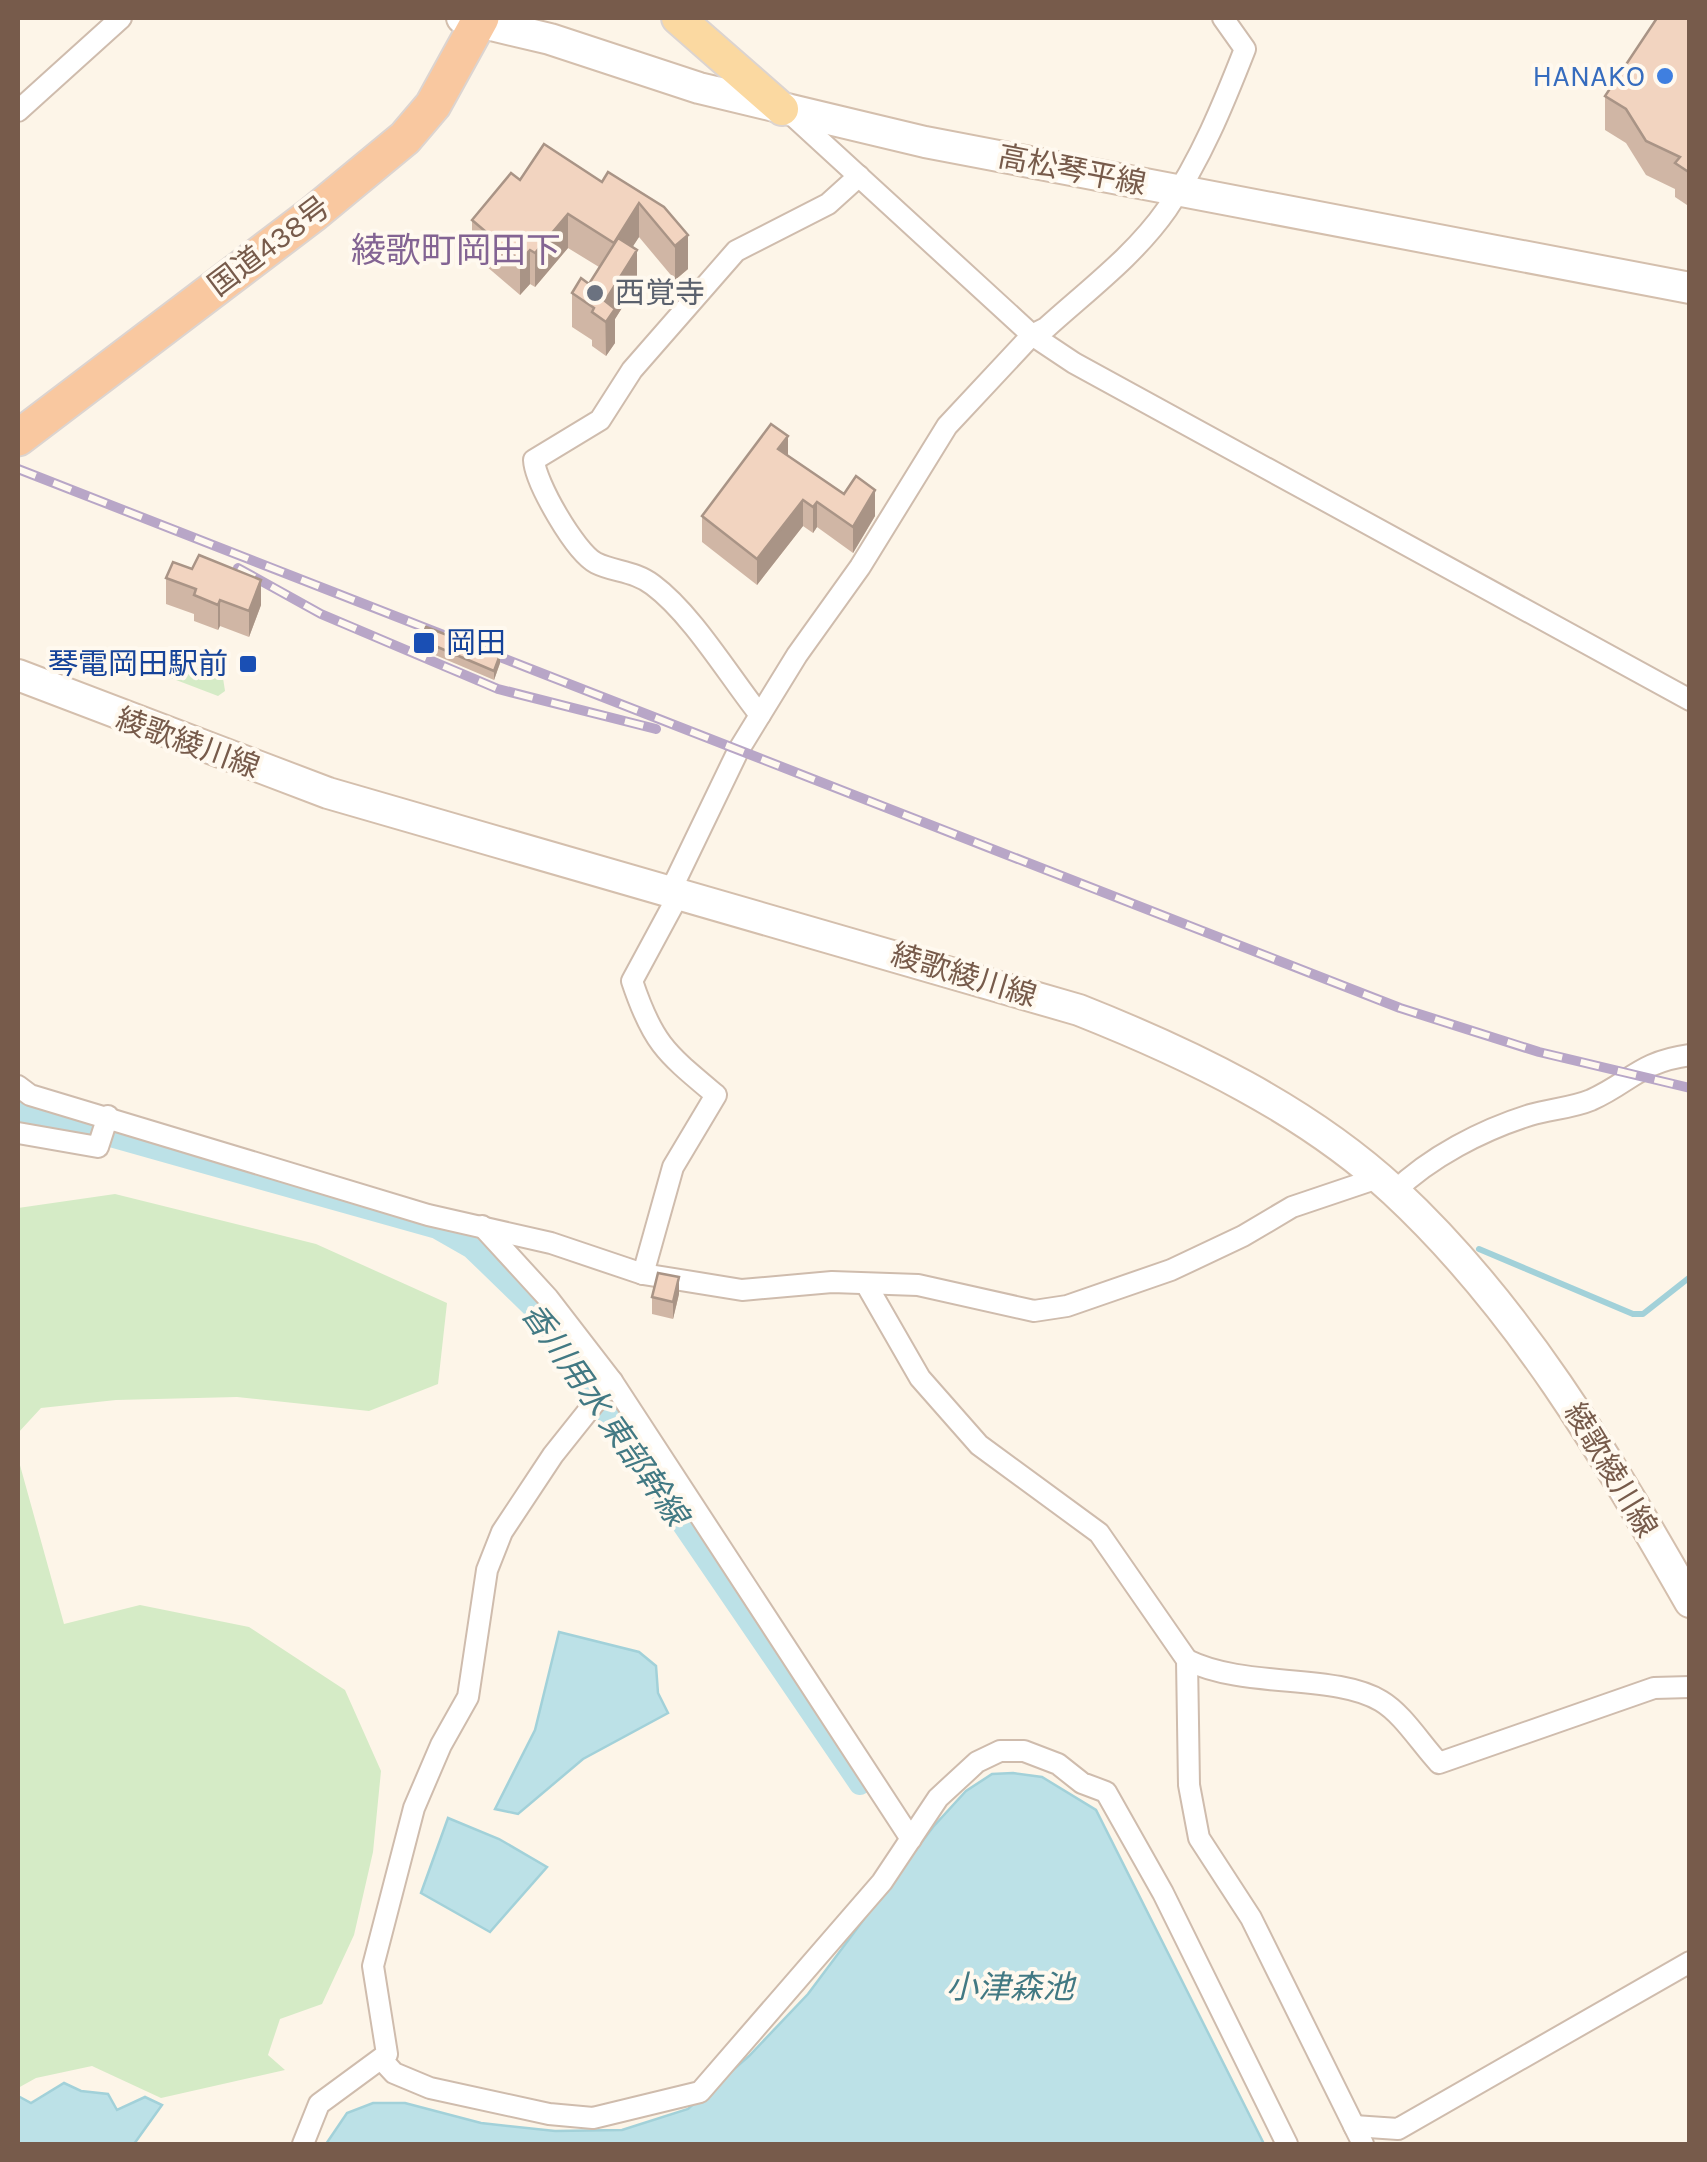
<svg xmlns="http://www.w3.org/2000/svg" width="1707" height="2162" font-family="Karla,'Noto Sans JP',sans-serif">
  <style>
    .green { fill: #d5ebc6 }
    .water { fill: #bce1e7; stroke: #a2d1d9; stroke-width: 2.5 }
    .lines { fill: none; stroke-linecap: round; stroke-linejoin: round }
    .stream { stroke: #a2d1d9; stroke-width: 6 }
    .canal { stroke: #bce1e7; stroke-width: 22 }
    .minor-casing { stroke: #cfbcad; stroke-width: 24 }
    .secondary-casing { stroke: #d4bfad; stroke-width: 34 }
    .primary-casing { stroke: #dcd4d0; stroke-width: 36 }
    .trunk-casing { stroke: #dcd4d0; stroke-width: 39 }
    .minor { stroke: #fff; stroke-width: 20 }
    .secondary { stroke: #fff; stroke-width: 30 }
    .primary { stroke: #fbd9a1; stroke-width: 32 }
    .trunk { stroke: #f9c8a0; stroke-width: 35 }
    .rail-casing { stroke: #b8a6c7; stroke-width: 10 }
    .rail { stroke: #fff9ef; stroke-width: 6; stroke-dasharray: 19; stroke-linecap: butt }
    .wall { fill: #d0b6a5 }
    .shaded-wall { fill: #a99486 }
    .building { fill: #f2d4c0; stroke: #a99486; stroke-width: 2.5 }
    .shop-dot { fill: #3f7fe0; stroke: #fff9ef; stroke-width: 4 }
    .worship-dot { fill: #6b7280; stroke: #fff9ef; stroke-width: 4 }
    .transit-dot { fill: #1a4fb4; stroke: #fff9ef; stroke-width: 4 }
    .labels { text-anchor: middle; stroke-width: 8; stroke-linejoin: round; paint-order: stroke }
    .shop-label { font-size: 30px; fill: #366cbe; stroke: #fff9ef; text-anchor: end }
    .street-label { font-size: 30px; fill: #775b4b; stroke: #fff9ef }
    .worship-label { font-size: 30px; fill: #5b616d; stroke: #fff9ef; text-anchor: start }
    .transit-label { font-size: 30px; fill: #164399; stroke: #fff9ef; text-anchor: start }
    .water-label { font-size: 32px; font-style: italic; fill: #427983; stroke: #fff9ef }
    .quarter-label { font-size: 35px; fill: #836493; stroke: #fff9ef }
  </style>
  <rect width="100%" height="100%" fill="#fdf5e8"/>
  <g class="green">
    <polygon points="148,649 223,678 225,691 218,696 142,667 137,654"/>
    <polygon points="115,1194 316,1244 447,1303 438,1384 369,1411 237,1397 116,1400 41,1408 18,1433 18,1208"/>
    <polygon points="18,1458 64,1624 140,1605 249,1627 345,1690 381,1771 373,1852 354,1935 322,2004 280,2019 268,2055 285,2070 161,2098 92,2066 36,2078 18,2088"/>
  </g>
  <g class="water">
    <polygon points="559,1632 639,1652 656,1666 658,1693 668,1713 583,1759 518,1814 495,1809 535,1730"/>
    <polygon points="1013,1773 1042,1777 1096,1810 1264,2144 326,2144 347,2113 373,2103 405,2103 481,2123 555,2131 622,2130 688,2109 749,2056 808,1994 933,1827 966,1791 992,1774"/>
    <polygon points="448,1818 499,1839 547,1867 490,1932 421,1893"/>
    <polygon points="64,2083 81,2091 108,2094 117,2110 145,2097 162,2105 134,2144 18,2144 18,2096 31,2103"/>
  </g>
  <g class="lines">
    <polyline class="stream" points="1479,1249 1633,1314 1643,1314 1690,1277"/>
    <polyline class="canal" points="18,1110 437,1228 472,1248 538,1312 860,1784"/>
    <g class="minor-casing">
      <g id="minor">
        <polyline points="18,111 121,18"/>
        <polyline points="792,115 1032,335 1074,363 1690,700"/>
        <path d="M760,715c-31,-39 -68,-101 -107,-130 -18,-14 -39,-13 -57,-22 -21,-11 -61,-81 -62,-103l66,-40 32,-50 104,-119 92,-47 31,-28"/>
        <path d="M670,892l68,-141 59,-96 63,-88 87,-141 85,-91 14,-7c42,-38 89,-73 121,-119 34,-50 56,-104 78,-160l-22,-31"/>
        <polyline points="18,1086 30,1095 428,1215 551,1243 643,1274 742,1290 832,1282 918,1285 1034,1311 1067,1306 1171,1270 1243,1236 1292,1207 1378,1178"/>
        <polyline points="18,1133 98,1147 108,1116"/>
        <path d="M1394,1192c36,-35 88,-62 136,-77 20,-6 42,-7 61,-15 40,-18 48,-38 99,-45"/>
        <polyline points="482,1226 548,1298 612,1381 911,1839"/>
        <path d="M643,1274l30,-107 43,-72c-50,-42 -63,-51 -84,-114l47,-87"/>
        <polyline points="866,1284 920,1378 979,1445 1099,1533 1187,1660 1189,1785 1199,1838 1251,1918 1363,2144"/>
        <path d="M1187,1660c58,29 148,13 194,41 22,13 40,43 58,62l215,-75 36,-1"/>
        <polyline points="382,2060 394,2073 430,2088 549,2114 593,2118 700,2092 882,1882 938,1798 977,1762 1000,1751 1024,1751 1058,1764 1082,1783 1106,1792 1163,1893 1287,2144"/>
        <polyline points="1354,2126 1398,2129 1690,1962"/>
        <polyline points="303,2144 319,2104 387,2054 373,1966 414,1808 441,1745 468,1697 487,1570 502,1532 553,1455 612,1381"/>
      </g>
    </g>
    <g class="secondary-casing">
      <g id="secondary">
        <polyline points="462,18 550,39 699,88 925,142 1690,288"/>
        <path d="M18,675l310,118 751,217c111,44 226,99 315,181 126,117 211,263 296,411"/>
      </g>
    </g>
    <g class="primary-casing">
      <polyline id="primary" points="678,18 782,109"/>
    </g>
    <g class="trunk-casing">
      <polyline id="trunk" points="18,438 313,214 405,138 433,105 481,18"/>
    </g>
    <use href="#minor" class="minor"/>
    <use href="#secondary" class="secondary"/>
    <use href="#primary" class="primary"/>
    <use href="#trunk" class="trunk"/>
    <g class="rail-casing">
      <g id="rail">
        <polyline points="18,469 1400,1008 1539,1052 1690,1088"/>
        <polyline points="238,568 321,614 498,689 656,729"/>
      </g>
    </g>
    <use href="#rail" class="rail"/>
  </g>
  <g class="wall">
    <polygon points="1690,18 1690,207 1675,197 1675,189 1646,175 1626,143 1605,130 1605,96"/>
    <polygon points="520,180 602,182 664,207 688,269 675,280 639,237 632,247 637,284 615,319 615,343 606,356 592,346 592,340 572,327 572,293 589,284 599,267 568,248 535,287 530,284 520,295 472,254 472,220"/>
    <polygon points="788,456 875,516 853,553 817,527 813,533 803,526 757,585 702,542 702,516"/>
    <polygon points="166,578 261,605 249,637 220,626 218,630 194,621 194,614 166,604"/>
    <polygon points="421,640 500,663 494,680 421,649"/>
    <polygon points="679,1294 673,1319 652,1314 652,1297"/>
  </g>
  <g class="shaded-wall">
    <polygon points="639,203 639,237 614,276 614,243"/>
    <polygon points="568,214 568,248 535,287 535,253"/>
    <polygon points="688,235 688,269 675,280 675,246"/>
    <polygon points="530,250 530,284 520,295 520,261"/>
    <polygon points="637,250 637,284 615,319 615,343 606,356 605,301"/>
    <polygon points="788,436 788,462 778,449"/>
    <polygon points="875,490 875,516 853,553 853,527"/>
    <polygon points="803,500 803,526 757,585 757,559"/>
    <polygon points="817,502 817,527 813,533 813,507"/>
    <polygon points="261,580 261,605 249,637 249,611"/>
    <polygon points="220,600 220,626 218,630 218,605"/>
    <polygon points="500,655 500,663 494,680 494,671"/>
    <polygon points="679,1277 679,1294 673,1319 673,1302"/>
  </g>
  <g class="building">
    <polygon points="1657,18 1690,18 1690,173 1675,163 1680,157 1646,141 1626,109 1605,96"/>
    <polygon points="544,144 602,182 608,172 664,207 688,235 675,246 639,203 614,243 568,214 535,253 530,250 520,261 472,220 511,173 520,180"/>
    <polygon points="618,238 637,250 605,301 615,309 606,322 592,312 594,308 572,293 581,278 589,284"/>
    <polygon points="771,424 788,436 778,449 844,494 856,476 875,490 853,527 817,502 813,507 803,500 757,559 702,516"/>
    <polygon points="199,555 261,580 249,611 220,600 218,605 194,595 196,589 166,578 173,562 192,569"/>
    <polygon points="426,627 500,655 494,671 421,640"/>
    <polygon points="658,1273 679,1277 673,1302 652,1297"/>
  </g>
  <circle class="shop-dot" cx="1665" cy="76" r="10"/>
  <circle class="worship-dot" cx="595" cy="293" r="10"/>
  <g class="transit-dot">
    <rect x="412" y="631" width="24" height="24" rx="5"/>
    <rect x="238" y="654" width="20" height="20" rx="5"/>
  </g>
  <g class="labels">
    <g class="shop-label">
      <text x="1645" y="86">HANAKO</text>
    </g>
    <g class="street-label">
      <text transform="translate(1072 170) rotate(11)" y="10">高松琴平線</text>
      <text transform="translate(269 246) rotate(-37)" y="10">国道438号</text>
      <text transform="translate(188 743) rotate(20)" y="10">綾歌綾川線</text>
      <text transform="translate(964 975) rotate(17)" y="10">綾歌綾川線</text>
      <text transform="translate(1611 1470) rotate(59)" y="10">綾歌綾川線</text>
    </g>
    <g class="worship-label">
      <text x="615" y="303">西覚寺</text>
    </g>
    <g class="transit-label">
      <text x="446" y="653">岡田</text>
      <text x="228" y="674" text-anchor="end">琴電岡田駅前</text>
    </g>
    <g class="water-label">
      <text transform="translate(605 1414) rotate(55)" y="11">香川用水 東部幹線</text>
      <text x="1010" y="1998">小津森池</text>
    </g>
    <g class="quarter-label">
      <text x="456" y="262">綾歌町岡田下</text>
    </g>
  </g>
  <rect width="1707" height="2162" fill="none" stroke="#775b4b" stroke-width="40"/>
</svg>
